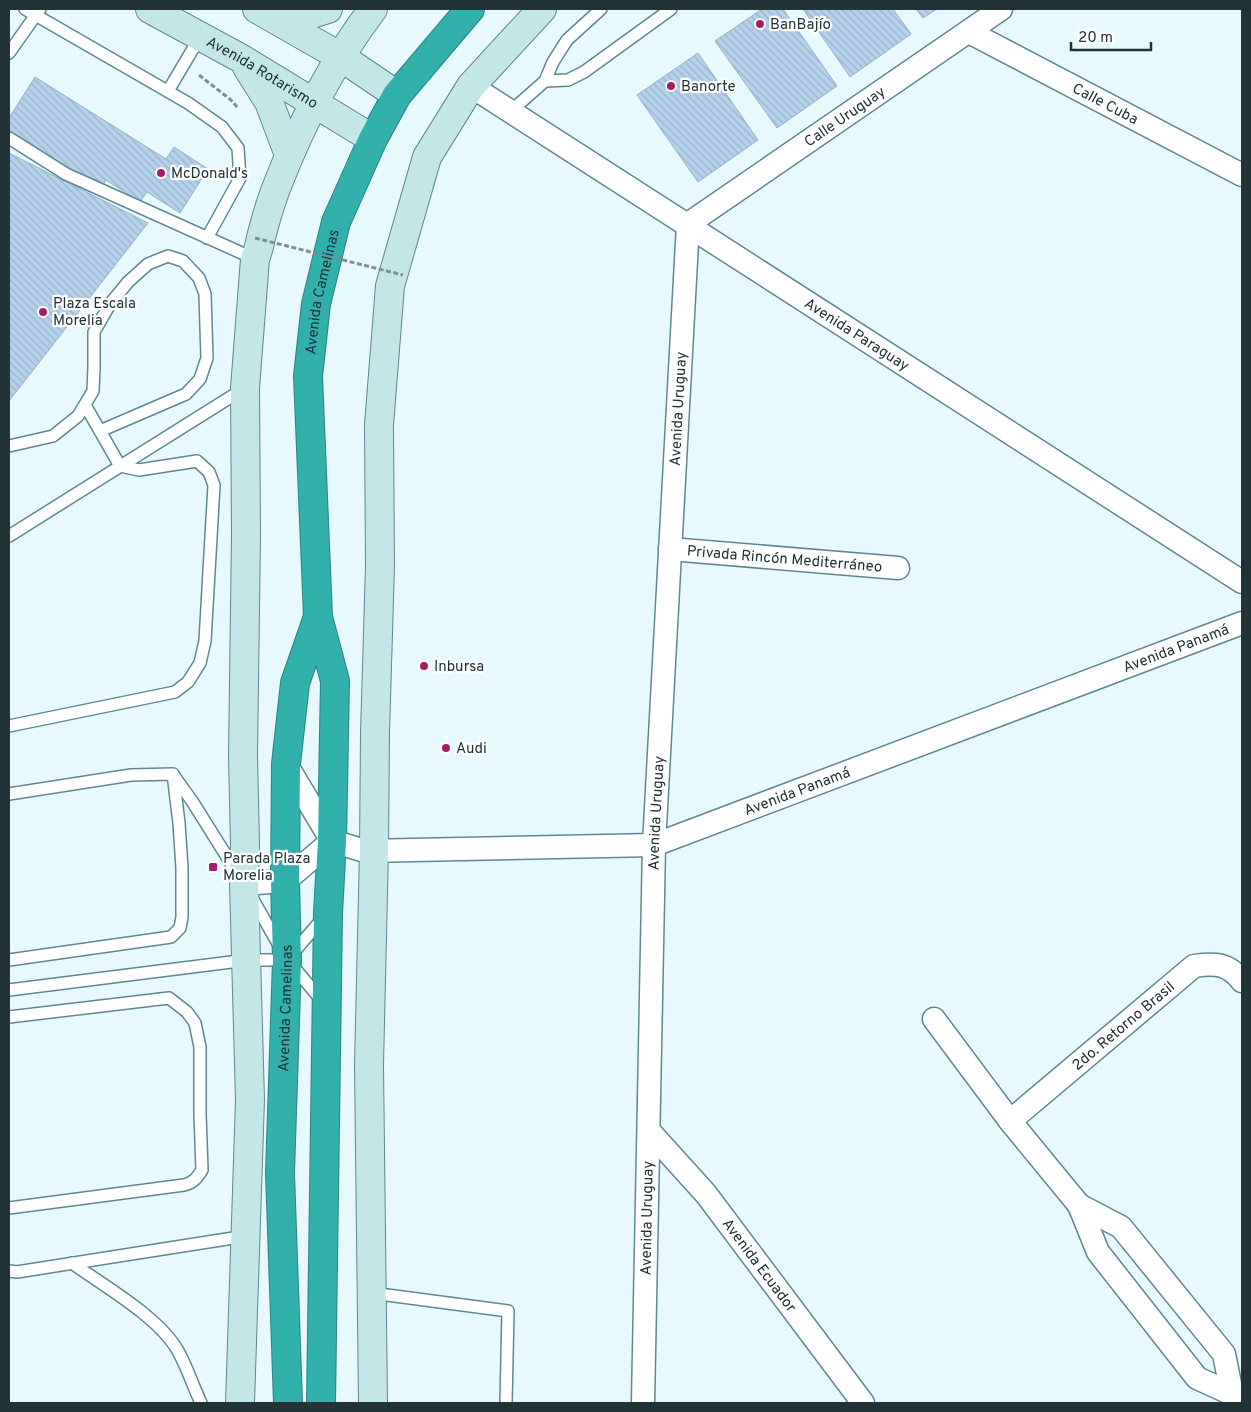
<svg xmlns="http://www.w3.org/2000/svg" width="1251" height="1412" font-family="Overpass,sans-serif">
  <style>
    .building { fill: url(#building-back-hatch); stroke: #96b3cc }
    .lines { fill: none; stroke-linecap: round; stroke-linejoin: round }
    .lane-casing { stroke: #5f8793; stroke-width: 14 }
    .street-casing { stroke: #5f8793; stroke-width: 25 }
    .secondary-casing { stroke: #5f8793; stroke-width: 30 }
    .highway-casing { stroke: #2c8483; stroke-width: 30 }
    .path { stroke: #7e8f94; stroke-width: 3; stroke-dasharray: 5 2.5; stroke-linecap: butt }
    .lane { stroke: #fff; stroke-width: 11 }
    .street { stroke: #fff; stroke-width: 22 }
    .secondary { stroke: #c2e7e6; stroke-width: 28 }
    .highway { stroke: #32b0ac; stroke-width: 28 }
    .path-bridge { stroke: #7e8f94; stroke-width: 3; stroke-dasharray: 5 2.5; stroke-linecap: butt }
    .poi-dot { fill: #a21d6a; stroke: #fff; stroke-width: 2 }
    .labels { text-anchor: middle; stroke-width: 4.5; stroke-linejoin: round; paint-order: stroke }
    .poi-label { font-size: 15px; fill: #223338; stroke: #fff; text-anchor: start }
    .street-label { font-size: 15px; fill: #223338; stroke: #fff }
  </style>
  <defs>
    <pattern id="building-back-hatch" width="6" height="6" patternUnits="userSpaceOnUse" patternTransform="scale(1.25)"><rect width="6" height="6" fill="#b4d1eb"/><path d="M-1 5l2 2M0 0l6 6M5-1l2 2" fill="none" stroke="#9ab4ca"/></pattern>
  </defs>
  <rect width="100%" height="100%" fill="#e8f9fe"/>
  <g class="building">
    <polygon points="762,9 783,9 837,86 777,128 715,41"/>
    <polygon points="803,9 893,9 911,34 850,77"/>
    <polygon points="916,9 937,9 923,18"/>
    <polygon points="698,53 758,140 698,182 637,95"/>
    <polygon points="35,77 166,159 174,147 208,169 180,213 147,192 140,202 106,180 101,189 9,130 9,118"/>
    <polygon points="9,153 148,223 9,401"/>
  </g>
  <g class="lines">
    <g class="lane-casing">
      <g id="lane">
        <polyline points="25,9 188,103 222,127 238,148 240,178 207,238"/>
        <polyline points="9,53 40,9"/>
        <polyline points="545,81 568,80 584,72 671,9"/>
        <polyline points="168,91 200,37"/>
        <polyline points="511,111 545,81 553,62 567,40 601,9"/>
        <polyline points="9,138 66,174 255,259"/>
        <polyline points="9,446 53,436 78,416 93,391 94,368 94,332 110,304 128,282 148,264 168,256 183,261 199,278 205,294 207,358 200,379 186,394 100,431 85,405"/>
        <polyline points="9,536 245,388"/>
        <polyline points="9,726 175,692 188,682 200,663 205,641 214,485 209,472 197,461 139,470 120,466 100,431"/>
        <polyline points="174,776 192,801 239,876"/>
        <polyline points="9,794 131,775 173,774 179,823 182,868 182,917 180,928 171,937 9,960"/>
        <polyline points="252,898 280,947"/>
        <polyline points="292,965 323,1002"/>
        <polyline points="9,990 247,960 287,960 323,918"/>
        <path d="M9,1017l160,-19 18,14 8,11 5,24v67l2,56c-5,8 -9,13 -18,15l-175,23"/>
        <path d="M72,1263c32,23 87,54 106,88 9,16 15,35 23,52"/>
        <polyline points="9,1271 17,1272 246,1236"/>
        <polyline points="372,1293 508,1311 506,1403"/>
      </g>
    </g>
    <g class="street-casing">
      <g id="street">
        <path id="s1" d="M969,32l273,143"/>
        <path id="s2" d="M471,86l771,496"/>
        <path id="s3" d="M670,549l228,19"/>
        <path id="s4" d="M286,764l46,77 33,10 289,-6 588,-222"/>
        <polyline points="244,884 285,881 332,841"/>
        <polyline points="934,1019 1010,1121 1079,1205 1098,1252 1197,1378 1232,1394"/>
        <path id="s5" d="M1010,1121l184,-155c21,-3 34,-3 48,15"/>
        <path id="s6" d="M649,1131l57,63 157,209"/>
        <polyline points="1079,1205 1121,1227 1224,1354 1232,1394 1239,1403"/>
        <path id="s7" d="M643,1403l11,-558 34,-621 313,-215"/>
      </g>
    </g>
    <g class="secondary-casing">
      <g id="secondary">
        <path id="s8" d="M150,9l92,50 131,80"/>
        <polyline points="257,9 341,57 397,95"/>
        <polyline points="283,23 328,9"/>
        <polyline points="247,67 269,102 289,155"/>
        <path d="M240,1403l10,-303 -6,-216 1,-40 -2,-88 3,-222 -1,-146 10,-129c4,-9 5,-19 8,-29 4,-15 8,-29 14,-44 24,-62 56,-124 96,-177"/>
        <polyline points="373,1403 369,1065 374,851 375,733 380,566 379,425 390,286 427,157 471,86 542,9"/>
      </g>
    </g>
    <g class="highway-casing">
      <g id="highway">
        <path id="s9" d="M288,1403l-8,-230 7,-213 -2,-79 1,-117 9,-81 23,-66"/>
        <path id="s10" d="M321,1403l7,-490 4,-72 3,-160 -17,-64 -10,-241 8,-72 20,-82 37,-83 24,-44 73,-86"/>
      </g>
    </g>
    <polyline class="path" points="199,75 231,100 238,108"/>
    <use href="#lane" class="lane"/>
    <use href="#street" class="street"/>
    <use href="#secondary" class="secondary"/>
    <use href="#highway" class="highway"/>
    <polyline class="path-bridge" points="255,238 403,275"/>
  </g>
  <g class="poi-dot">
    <circle cx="760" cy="24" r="5"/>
    <circle cx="671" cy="86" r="5"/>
    <circle cx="161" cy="173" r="5"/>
    <circle cx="43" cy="312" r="5"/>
    <circle cx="424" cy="666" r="5"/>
    <circle cx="446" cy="748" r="5"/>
    <rect x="208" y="862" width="10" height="10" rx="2.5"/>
  </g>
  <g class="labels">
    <g class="poi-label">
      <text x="770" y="29">BanBajío</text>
      <text x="681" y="91">Banorte</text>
      <text x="171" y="178">McDonald's</text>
      <text x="53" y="308">Plaza Escala<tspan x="53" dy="17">Morelia</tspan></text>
      <text x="434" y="671">Inbursa</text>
      <text x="456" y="753">Audi</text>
      <text x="223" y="863">Parada Plaza<tspan x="223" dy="17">Morelia</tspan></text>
    </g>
    <g class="street-label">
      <text dy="5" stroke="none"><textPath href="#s8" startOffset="129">Avenida Rotarismo</textPath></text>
      <text dy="5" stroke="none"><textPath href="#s1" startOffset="154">Calle Cuba</textPath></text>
      <text dy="5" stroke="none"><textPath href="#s7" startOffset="1370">Calle Uruguay</textPath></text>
      <text dy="5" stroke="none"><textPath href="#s10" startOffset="1115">Avenida Camelinas</textPath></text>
      <text dy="5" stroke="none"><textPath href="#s2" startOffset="459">Avenida Paraguay</textPath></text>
      <text dy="5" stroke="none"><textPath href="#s7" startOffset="995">Avenida Uruguay</textPath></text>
      <text dy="5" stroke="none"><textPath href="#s3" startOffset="115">Privada Rincón Mediterráneo</textPath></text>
      <text dy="5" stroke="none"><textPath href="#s4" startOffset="971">Avenida Panamá</textPath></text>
      <text dy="5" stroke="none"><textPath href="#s4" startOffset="566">Avenida Panamá</textPath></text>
      <text dy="5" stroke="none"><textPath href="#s7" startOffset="590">Avenida Uruguay</textPath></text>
      <text dy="5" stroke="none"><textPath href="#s9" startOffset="395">Avenida Camelinas</textPath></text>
      <text dy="5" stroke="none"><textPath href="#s5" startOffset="148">2do. Retorno Brasil</textPath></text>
      <text dy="5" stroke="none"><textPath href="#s7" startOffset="185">Avenida Uruguay</textPath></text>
      <text dy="5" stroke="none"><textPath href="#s6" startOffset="174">Avenida Ecuador</textPath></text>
    </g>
  </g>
  <rect width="1251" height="1412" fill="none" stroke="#223338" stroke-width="20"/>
  <path d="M1071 42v8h80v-8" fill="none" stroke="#223338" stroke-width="2.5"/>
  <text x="1078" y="42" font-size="15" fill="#223338" stroke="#ffffff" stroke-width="4" paint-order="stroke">20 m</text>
</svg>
